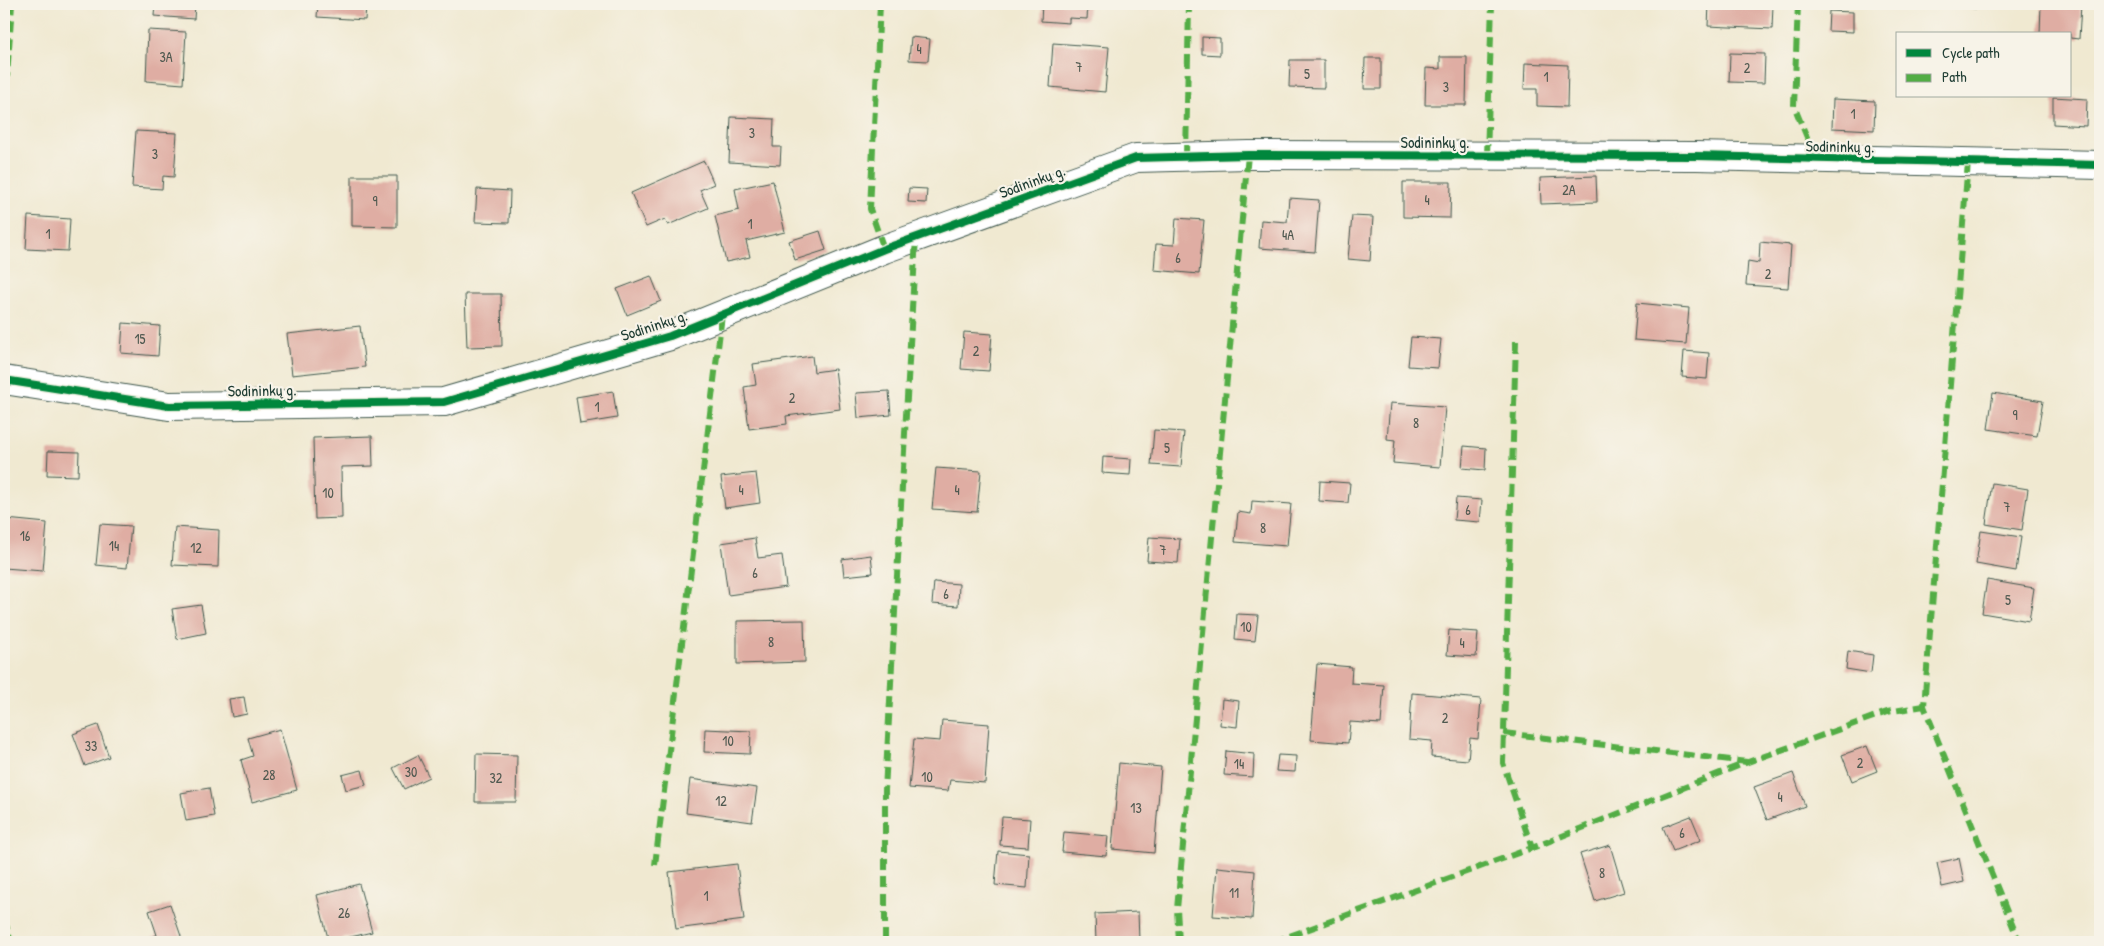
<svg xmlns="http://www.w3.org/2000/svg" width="2104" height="946" font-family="'Patrick Hand',sans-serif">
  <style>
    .building { fill: #dfada3 }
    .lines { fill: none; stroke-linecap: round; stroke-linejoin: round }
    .street-casing { stroke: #3e574c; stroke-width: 30 }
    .street { stroke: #fff; stroke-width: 28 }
    .quiet { stroke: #52ad45; stroke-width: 6; stroke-dasharray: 12 6; stroke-linecap: butt }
    .cycleway-casing { stroke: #f7f3e8; stroke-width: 11 }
    .cycleway { stroke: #00873e; stroke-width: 8 }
    .labels { text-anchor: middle; stroke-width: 4.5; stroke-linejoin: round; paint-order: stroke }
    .number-label { font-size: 14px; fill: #4f5950 }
    .street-label { font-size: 16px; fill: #1f3d34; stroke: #f7f3e8 }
  </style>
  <rect width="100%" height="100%" fill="#f7f3e8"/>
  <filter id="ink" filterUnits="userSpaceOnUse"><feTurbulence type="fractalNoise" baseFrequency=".02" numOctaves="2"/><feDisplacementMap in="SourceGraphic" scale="10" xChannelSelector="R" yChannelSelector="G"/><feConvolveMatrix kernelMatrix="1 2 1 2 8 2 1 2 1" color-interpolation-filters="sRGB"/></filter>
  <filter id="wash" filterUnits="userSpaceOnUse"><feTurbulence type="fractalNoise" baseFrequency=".0096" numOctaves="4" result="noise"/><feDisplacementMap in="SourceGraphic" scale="20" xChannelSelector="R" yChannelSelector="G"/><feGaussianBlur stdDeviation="1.12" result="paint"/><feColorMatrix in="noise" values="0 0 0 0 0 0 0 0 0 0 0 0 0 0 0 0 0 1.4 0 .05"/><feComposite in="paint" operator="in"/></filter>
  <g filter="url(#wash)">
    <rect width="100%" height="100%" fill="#f0e9d1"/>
    <g id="blocks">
      <g class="building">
        <polygon points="155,4 195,4 194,19 154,16"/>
        <polygon points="318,4 366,4 365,20 317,17"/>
        <polygon points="1042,4 1088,4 1087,19 1069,18 1069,23 1041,21"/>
        <polygon points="1709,4 1773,4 1772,29 1708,26"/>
        <polygon points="1961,4 1981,4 1980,9 1961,8"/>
        <polygon points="2041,4 2081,4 2079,39 2070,38 2070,34 2040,34"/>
        <polygon points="1829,11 1853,12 1853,32 1828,31"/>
        <polygon points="148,30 186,32 183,84 146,81"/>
        <polygon points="911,37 930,39 928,61 909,60"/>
        <polygon points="1202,37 1220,38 1220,55 1202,54"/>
        <polygon points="1053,43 1109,47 1105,92 1050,87"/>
        <polygon points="1730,53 1765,54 1764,83 1729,82"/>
        <polygon points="1440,57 1467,57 1466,105 1425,105 1426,68 1440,69"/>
        <polygon points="1365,58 1381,58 1381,89 1364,89"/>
        <polygon points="1290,60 1324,60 1324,88 1289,87"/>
        <polygon points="1525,63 1568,65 1567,107 1537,106 1537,89 1524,89"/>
        <polygon points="2053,97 2087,99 2086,126 2053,124"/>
        <polygon points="1833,99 1875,101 1874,130 1832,128"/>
        <polygon points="731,117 774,119 773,147 781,147 780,165 729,162"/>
        <polygon points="136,131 177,133 174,177 163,176 162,189 132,187"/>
        <polygon points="704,161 714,184 700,190 708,208 668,225 665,219 646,227 631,193"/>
        <polygon points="352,176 397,176 397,227 352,226"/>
        <polygon points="1596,176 1597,202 1541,204 1540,178"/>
        <polygon points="773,181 785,232 746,241 750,257 726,262 715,216 739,210 735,189"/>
        <polygon points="1403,182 1451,182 1450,218 1403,217"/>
        <polygon points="909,188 927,189 926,203 908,202"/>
        <polygon points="477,189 510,191 509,223 475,222"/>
        <polygon points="1289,198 1319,200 1315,252 1259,248 1261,220 1287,222"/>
        <polygon points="28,216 70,219 68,251 26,249"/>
        <polygon points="1352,216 1373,217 1370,261 1348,259"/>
        <polygon points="1176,218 1204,220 1199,274 1154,270 1156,244 1174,245"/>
        <polygon points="820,231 826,250 795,260 789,241"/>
        <polygon points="1760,242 1791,245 1788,288 1746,285 1748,261 1759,263"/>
        <polygon points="651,276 661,301 627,315 617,289"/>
        <polygon points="465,294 501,294 502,346 467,347"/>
        <polygon points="1637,303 1689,308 1686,344 1634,340"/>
        <polygon points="123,323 160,326 158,356 121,353"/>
        <polygon points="360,326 365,367 292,375 287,334"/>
        <polygon points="964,332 992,334 989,371 961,369"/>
        <polygon points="1411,337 1441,339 1438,368 1408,366"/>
        <polygon points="1684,351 1709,353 1707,379 1682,377"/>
        <polygon points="812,356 814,372 835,369 840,409 786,416 787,424 749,429 744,387 756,385 753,364"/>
        <polygon points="613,391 617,418 580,424 576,397"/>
        <polygon points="889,391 891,415 858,418 856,393"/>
        <polygon points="1993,393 2043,401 2037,436 1988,429"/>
        <polygon points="1390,403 1445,407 1440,467 1393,463 1395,440 1387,439"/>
        <polygon points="1154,430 1184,432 1181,467 1151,465"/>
        <polygon points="372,436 373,466 341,467 342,518 315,519 313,438"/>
        <polygon points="1464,446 1486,448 1485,470 1462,468"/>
        <polygon points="48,451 79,452 78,476 47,475"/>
        <polygon points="1103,457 1131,459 1130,475 1102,473"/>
        <polygon points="936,468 981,471 977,512 932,509"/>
        <polygon points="756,473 760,503 725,508 721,477"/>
        <polygon points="1320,481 1350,483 1348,503 1319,501"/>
        <polygon points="1992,483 2028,489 2022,530 1986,524"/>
        <polygon points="1456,498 1482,500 1480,522 1454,520"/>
        <polygon points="1252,501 1291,504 1287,546 1235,542 1238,512 1251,514"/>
        <polygon points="6,519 47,523 43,571 4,568"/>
        <polygon points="100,524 131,526 127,568 96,565"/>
        <polygon points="175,527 219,530 218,567 172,565"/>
        <polygon points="1981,531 2021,537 2016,571 1976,564"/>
        <polygon points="1149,537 1180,539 1178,563 1147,561"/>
        <polygon points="755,538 758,558 782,555 786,587 728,595 721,543"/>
        <polygon points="871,555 873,573 844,576 842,559"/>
        <polygon points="1987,580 2034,588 2029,621 1982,613"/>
        <polygon points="934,582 959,584 958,606 932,604"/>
        <polygon points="201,605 206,633 177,639 172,609"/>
        <polygon points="1237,614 1258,615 1255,641 1235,639"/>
        <polygon points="804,620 805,662 737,664 737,621"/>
        <polygon points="1449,630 1478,632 1476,657 1447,655"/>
        <polygon points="1848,651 1873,655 1871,673 1846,669"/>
        <polygon points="1317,664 1352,667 1351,683 1384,685 1381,724 1350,722 1348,743 1311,740"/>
        <polygon points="1412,693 1481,699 1478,739 1470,738 1468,760 1431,757 1432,741 1409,739"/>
        <polygon points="244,697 247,714 232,717 229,699"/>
        <polygon points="1222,699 1239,701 1237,727 1220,725"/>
        <polygon points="942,720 989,724 985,783 950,780 948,791 909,788 914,739 940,741"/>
        <polygon points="98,725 109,757 85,766 73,734"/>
        <polygon points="280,729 297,790 252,802 241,760 253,756 248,738"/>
        <polygon points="705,729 751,731 750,754 704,752"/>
        <polygon points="1867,746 1877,771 1852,781 1842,755"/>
        <polygon points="1226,751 1254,754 1253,777 1224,775"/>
        <polygon points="476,754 517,755 516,802 475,802"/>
        <polygon points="418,755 429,777 404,789 393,768"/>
        <polygon points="1278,755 1296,756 1295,772 1276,771"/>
        <polygon points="1119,763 1161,767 1154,853 1112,849"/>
        <polygon points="362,770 366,785 346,790 342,775"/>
        <polygon points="1793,773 1805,806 1767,820 1754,787"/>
        <polygon points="690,779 757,788 752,822 686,813"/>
        <polygon points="209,788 214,816 186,821 181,793"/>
        <polygon points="1691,816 1701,840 1673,851 1663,827"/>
        <polygon points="1002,817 1030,819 1028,847 1000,845"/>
        <polygon points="1064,832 1108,836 1106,856 1062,852"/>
        <polygon points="1610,845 1624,892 1595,901 1580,854"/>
        <polygon points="998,851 1029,854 1027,888 995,885"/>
        <polygon points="1959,858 1964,882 1942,887 1937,863"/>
        <polygon points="737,864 744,920 676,929 669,872"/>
        <polygon points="1217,867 1255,871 1252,919 1213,916"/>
        <polygon points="359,884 372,932 329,942 317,895"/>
        <polygon points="170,904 183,942 138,942 157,935 149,911"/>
        <polygon points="1138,912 1139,941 1096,942 1095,914"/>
        <rect x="918" y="940" width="40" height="2"/>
      </g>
    </g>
  </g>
  <g filter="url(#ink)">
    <use href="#blocks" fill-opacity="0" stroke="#3e574c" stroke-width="1"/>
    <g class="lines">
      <g class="street-casing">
        <polyline id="street" points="4,380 169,406 444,402 670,336 884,249 1136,158 1248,155 1696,156 2100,165"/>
      </g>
      <use href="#street" class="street"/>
      <g class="quiet">
        <polyline points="880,4 870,209 884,249"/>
        <polyline points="1798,4 1794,106 1816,159"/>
        <polyline points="4,121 12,4"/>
        <polyline points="1487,156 1492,4"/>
        <polyline points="1186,157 1189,4"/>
        <polyline points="1968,162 1924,706 2016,934 2021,942"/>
        <polyline points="1516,341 1503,763 1532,848"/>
        <polyline points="1504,733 1747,762"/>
        <polyline points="655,865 722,315"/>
        <polyline points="4,918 11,942"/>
        <polyline points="885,942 885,790 916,237"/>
        <polyline points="1179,942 1177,909 1248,155"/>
        <polyline points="1273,942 1532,848 1748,762 1887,712 1924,706"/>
      </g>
      <g class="cycleway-casing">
        <polyline id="cycleway" points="4,380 169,406 444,402 670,336 884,249 1136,158 1248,155 1696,156 2100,165"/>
      </g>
      <use href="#cycleway" class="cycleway"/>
    </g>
  </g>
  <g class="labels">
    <g class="number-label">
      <text x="919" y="54">4</text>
      <text x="166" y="62">3A</text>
      <text x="1079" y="72">7</text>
      <text x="1747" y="73">2</text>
      <text x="1307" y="79">5</text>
      <text x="1546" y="82">1</text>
      <text x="1446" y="92">3</text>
      <text x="1853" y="119">1</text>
      <text x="752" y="138">3</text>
      <text x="155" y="159">3</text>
      <text x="1569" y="195">2A</text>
      <text x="1427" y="205">4</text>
      <text x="375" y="206">9</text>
      <text x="750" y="229">1</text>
      <text x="48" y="239">1</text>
      <text x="1288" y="240">4A</text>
      <text x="1178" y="263">6</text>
      <text x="1768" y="279">2</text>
      <text x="140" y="344">15</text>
      <text x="976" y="356">2</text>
      <text x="792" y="403">2</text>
      <text x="597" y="412">1</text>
      <text x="2015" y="420">9</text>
      <text x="1416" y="428">8</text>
      <text x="1167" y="453">5</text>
      <text x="741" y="495">4</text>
      <text x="957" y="495">4</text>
      <text x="328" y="498">10</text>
      <text x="2007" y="512">7</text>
      <text x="1468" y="515">6</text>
      <text x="1263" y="533">8</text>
      <text x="25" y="541">16</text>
      <text x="114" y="551">14</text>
      <text x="196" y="553">12</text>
      <text x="1163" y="555">7</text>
      <text x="755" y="578">6</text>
      <text x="946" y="599">6</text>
      <text x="2008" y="605">5</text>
      <text x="1246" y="632">10</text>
      <text x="771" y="647">8</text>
      <text x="1462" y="648">4</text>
      <text x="1445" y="723">2</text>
      <text x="728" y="746">10</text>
      <text x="91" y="751">33</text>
      <text x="1860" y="768">2</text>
      <text x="1239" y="769">14</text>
      <text x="411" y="777">30</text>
      <text x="269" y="780">28</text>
      <text x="927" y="782">10</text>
      <text x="496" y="783">32</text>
      <text x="1780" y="802">4</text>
      <text x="721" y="806">12</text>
      <text x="1136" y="813">13</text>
      <text x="1682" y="838">6</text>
      <text x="1602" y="878">8</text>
      <text x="1234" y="898">11</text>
      <text x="706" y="901">1</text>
      <text x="344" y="918">26</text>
    </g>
    <g class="street-label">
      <text x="1435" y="148">Sodininkų g.</text>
      <text transform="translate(1840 146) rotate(1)" y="6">Sodininkų g.</text>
      <text transform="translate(1032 181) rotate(-20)" y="6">Sodininkų g.</text>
      <text transform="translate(654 325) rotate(-18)" y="6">Sodininkų g.</text>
      <text transform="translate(262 390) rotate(-1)" y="6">Sodininkų g.</text>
    </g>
  </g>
  <rect width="2104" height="946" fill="none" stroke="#f7f3e8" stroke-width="20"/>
  <rect x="1896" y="32" width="175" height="65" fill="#f7f3e8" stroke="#a1aaa0"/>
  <rect x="1906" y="49" width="25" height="8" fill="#00873e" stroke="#a1aaa0"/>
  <text x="1942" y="58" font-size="15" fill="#1f3d34">Cycle path</text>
  <rect x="1906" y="74" width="25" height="8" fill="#52ad45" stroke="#a1aaa0"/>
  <text x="1942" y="82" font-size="15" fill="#1f3d34">Path</text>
</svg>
